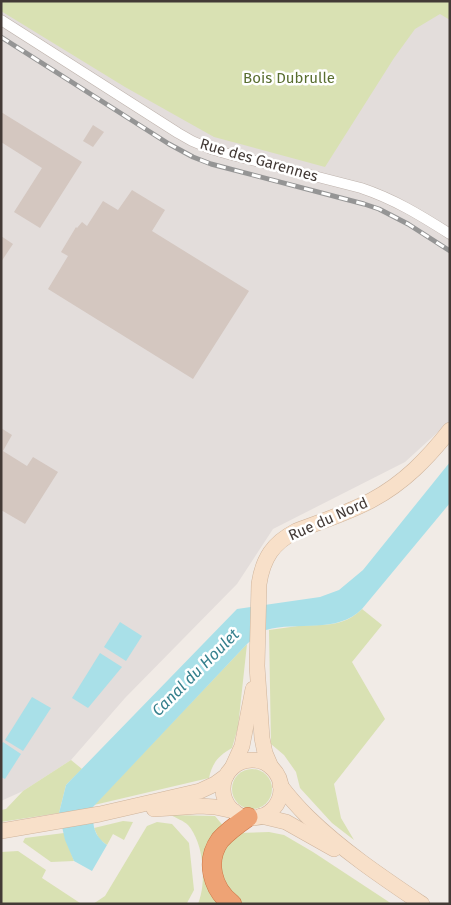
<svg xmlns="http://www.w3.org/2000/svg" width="451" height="905" font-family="'Fira Sans',sans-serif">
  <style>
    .industrial { fill: #e3dddb }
    .green { fill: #d9e1b3 }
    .water { fill: #a9e0e8 }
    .building { fill: #d4c7c0 }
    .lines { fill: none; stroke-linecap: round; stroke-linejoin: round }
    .street-casing { stroke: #beb3ad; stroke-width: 11 }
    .secondary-casing { stroke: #cfb49c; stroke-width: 16 }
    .highway-casing { stroke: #cc7546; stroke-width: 20 }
    .street { stroke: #fff; stroke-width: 10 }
    .secondary { stroke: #f8e0c9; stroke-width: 15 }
    .highway { stroke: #eea375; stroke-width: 19 }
    .rail-casing { stroke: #959595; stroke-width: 5 }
    .rail { stroke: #fff; stroke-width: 3; stroke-dasharray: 9; stroke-linecap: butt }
    .labels { text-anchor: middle; stroke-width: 5; stroke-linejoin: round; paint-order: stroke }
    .park-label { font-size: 15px; fill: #596e30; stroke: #fff }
    .street-label { font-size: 15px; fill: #433a36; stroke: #fff }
    .water-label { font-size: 16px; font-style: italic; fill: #36808d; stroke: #fff }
  </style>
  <rect width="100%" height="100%" fill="#f1ebe6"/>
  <polygon class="industrial" points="1,1 450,1 450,421 405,462 273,529 237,584 125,698 71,760 23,791 1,801"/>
  <g class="green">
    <polygon points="1,1 450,1 450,20 440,14 415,29 394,58 325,167 214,137 125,87 1,11"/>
    <path d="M362,609l20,16 -30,37 33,57 -51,65 7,34 13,22 -22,-17 -32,-35 -4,-16 -12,-17 -13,-11 -2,-114c10,-1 19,-3 29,-4 24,-2 45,2 64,-17z"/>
    <path d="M247,644l-9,83 -6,21c-13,7 -20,15 -23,30l-115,27z"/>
    <polygon points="71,760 82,769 66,785 59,813 1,822 1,810 6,809 23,791"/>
    <circle cx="252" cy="789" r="20"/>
    <path d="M171,815l44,1 10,12 -10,11 7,65h-24c9,-21 6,-61 -10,-79 -4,-4 -12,-7 -17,-10z"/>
    <polygon points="123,821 133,822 124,840 113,834 107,845 99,839 94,828"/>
    <polygon points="157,822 172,824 189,843 194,890 187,903 93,904 105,896 147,826"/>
    <polygon points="269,832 284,835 313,852 392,904 244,904 230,896 221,885 218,859 236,833"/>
    <polygon points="64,833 74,861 51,862 23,842 25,838"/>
    <polygon points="18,851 46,870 42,878 80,903 85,904 1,904 1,852"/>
  </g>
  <g class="water">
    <path d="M450,462v41l-88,106c-25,25 -64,12 -96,21 -7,2 -14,10 -19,14l-154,163c0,17 -1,27 14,38l-15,26 -18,-10 -9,-21 -6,-27 7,-28 171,-176 83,-12 19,-7 24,-20z"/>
    <polygon points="120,622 142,636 126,661 104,647"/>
    <polygon points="100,653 122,667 88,708 72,698"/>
    <polygon points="32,697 51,708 23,751 5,740"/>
    <polygon points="3,742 21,754 5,779 1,777 1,745"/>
  </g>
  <g class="building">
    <polygon points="1,112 82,162 40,228 14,212 42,168 1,142"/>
    <polygon points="93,125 104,132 93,147 83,141"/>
    <polygon points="132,190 165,210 152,231 249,291 193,379 48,289 68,256 61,252 76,227 77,228 82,222 87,226 103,201 118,210"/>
    <polygon points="1,236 13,244 1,262"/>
    <polygon points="1,428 12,435 3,451 27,466 33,457 58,472 25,524 1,510"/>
  </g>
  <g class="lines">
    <g class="street-casing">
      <path id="street" d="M1,20l177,113 14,8 19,8 17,5 133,34c33,11 59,27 89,46"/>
    </g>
    <g class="secondary-casing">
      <g id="secondary">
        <circle cx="252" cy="789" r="29"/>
        <path d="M271,767l-6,-14 -3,-15 -5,-72 2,-82c4,-26 14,-41 37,-53 26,-10 52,-18 76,-31 32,-17 56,-42 78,-70"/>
        <polyline points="232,768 242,746 253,689"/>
        <path d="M280,785c9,12 18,22 28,32 35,34 74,60 114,87"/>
        <polyline points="154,809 200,806 215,807 234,811"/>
        <polyline points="261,816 286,822 334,849"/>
        <polyline points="1,831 100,814 200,791 215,784 226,776"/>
      </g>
    </g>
    <g class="highway-casing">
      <path id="highway" d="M232,904c-20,-15 -27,-43 -12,-64 8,-9 18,-16 28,-23"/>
    </g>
    <use href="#street" class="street"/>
    <use href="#secondary" class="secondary"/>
    <use href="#highway" class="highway"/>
    <g class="rail-casing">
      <polyline id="rail" points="1,37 169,144 193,157 211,164 364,204 379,209 408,224 450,251"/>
    </g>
    <use href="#rail" class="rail"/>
  </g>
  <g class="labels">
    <g class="park-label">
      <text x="289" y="83">Bois Dubrulle</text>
    </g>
    <g class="street-label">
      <text transform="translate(259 160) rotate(16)" y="5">Rue des Garennes</text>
      <text transform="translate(328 519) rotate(-24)" y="5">Rue du Nord</text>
    </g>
    <g class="water-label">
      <text transform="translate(195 672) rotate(-45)" y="6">Canal du Houlet</text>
    </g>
  </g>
  <rect width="451" height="905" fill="none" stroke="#433a36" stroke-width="5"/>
</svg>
